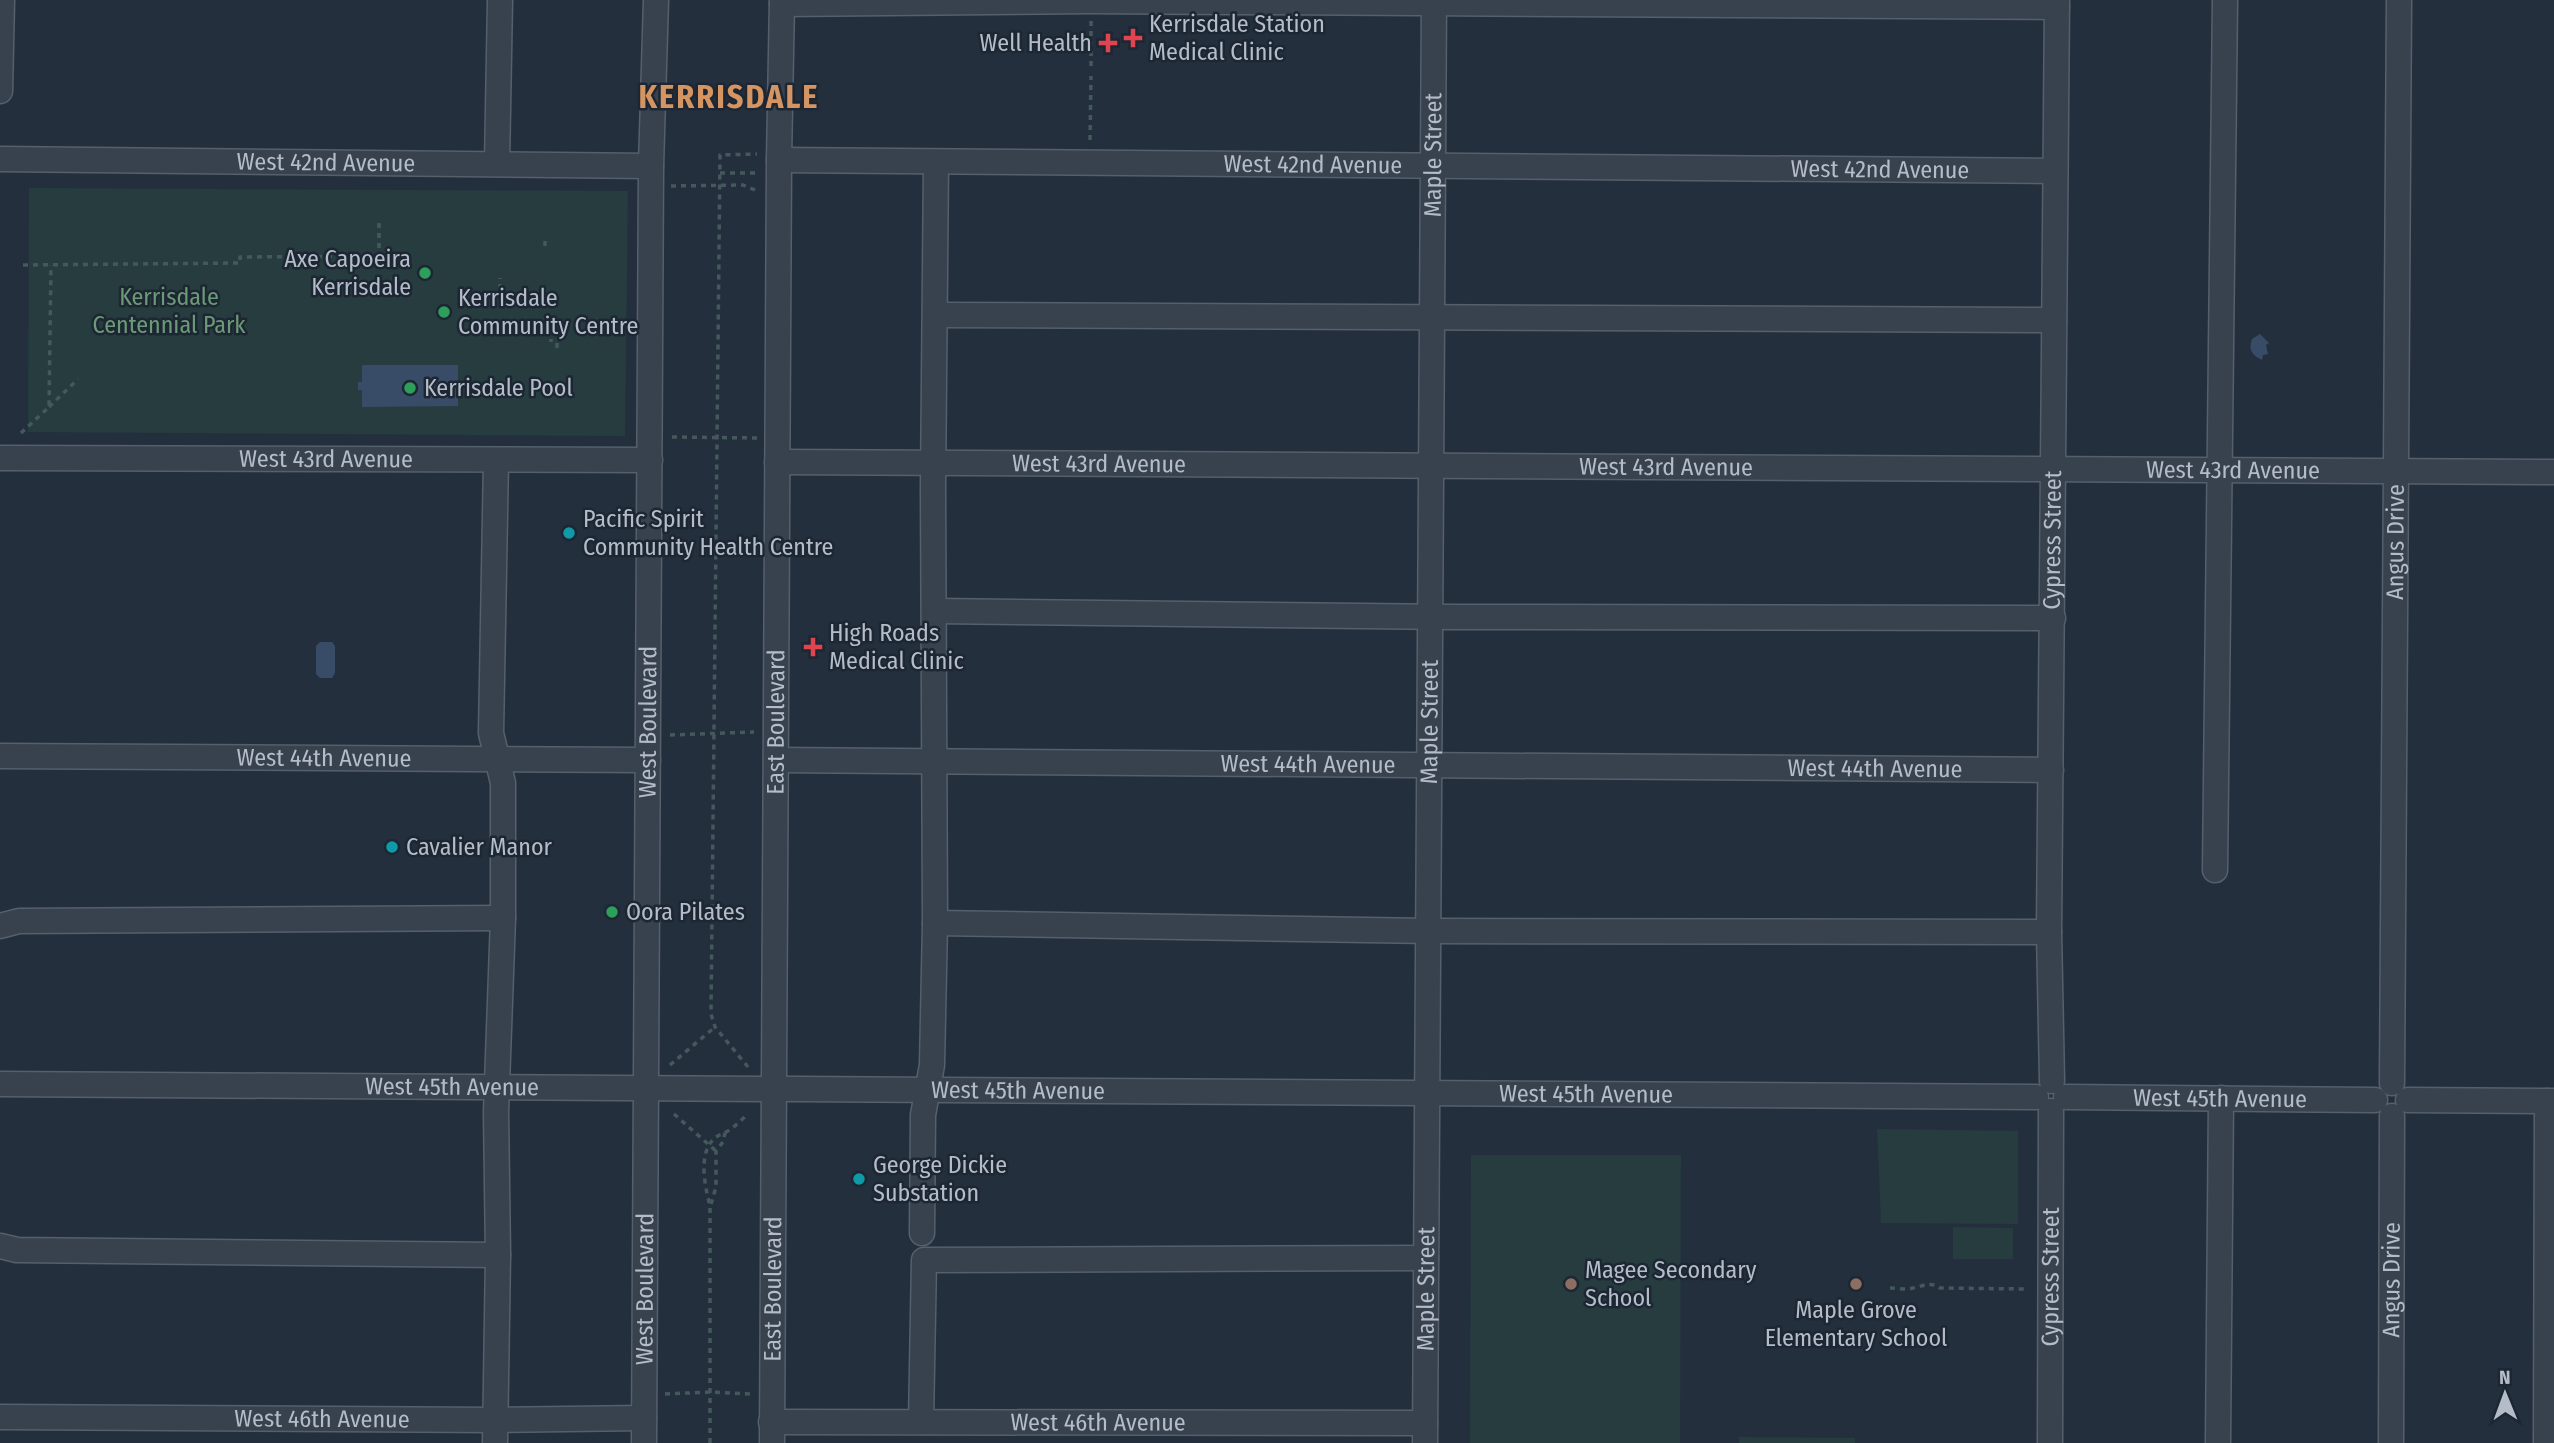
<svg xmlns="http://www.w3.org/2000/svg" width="2554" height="1443" font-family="'Fira Sans Condensed',sans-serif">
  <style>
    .green { fill: #263c3f }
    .water { fill: #394c67 }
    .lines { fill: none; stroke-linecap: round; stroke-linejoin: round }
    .minor-casing { stroke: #565f6c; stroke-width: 27 }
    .path { stroke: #44595c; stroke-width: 3.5; stroke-dasharray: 5 5; stroke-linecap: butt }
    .minor { stroke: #38414e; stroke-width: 24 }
    .health-dot { fill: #e0444e; stroke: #1d2633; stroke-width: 2.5 }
    .leisure-dot { fill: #2e9e5b; stroke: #1d2633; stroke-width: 2.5 }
    .culture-dot { fill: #0f9aa8; stroke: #1d2633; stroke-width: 2.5 }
    .education-dot { fill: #8d6e63; stroke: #1d2633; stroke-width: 2.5 }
    .labels { text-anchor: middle; stroke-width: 5; stroke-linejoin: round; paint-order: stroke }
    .poi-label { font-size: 24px; fill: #b4bcc9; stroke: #1d2633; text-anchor: start }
    .street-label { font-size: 24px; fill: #b4bcc9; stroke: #1d2633 }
    .park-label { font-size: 24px; fill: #6b9a76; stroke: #1d2633 }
    .district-label { font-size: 32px; font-weight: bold; letter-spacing: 2px; fill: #d59563; stroke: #1d2633 }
  </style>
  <rect width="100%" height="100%" fill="#242f3e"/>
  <g class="green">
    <polygon points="29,188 628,191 625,436 28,432"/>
    <polygon points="1877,1129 2018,1131 2018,1224 1881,1223"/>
    <polygon points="1471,1155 1681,1155 1680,1443 1470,1443"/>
    <polygon points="1953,1227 2013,1228 2013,1259 1953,1259"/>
    <polygon points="1739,1437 1855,1438 1855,1443 1739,1443"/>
  </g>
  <g class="water">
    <path d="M2260,334l9,9 -3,2 2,9 -5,1 -1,5c-10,-5 -14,-10 -10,-21z"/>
    <polygon points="362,365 458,365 458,406 362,407 362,390 358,390 358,382 362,382"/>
    <polygon points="320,642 332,642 335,646 335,673 332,678 320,678 316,674 316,646"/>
  </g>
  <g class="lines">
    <g class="minor-casing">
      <g id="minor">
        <polyline points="782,4 1089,1 2057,7"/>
        <polyline points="0,91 2,0"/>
        <path id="s1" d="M0,159l651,7"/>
        <path id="s2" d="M779,160l1276,11"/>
        <polyline points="936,162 933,487 935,923 1430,931 2049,932"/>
        <polyline points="497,164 500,0"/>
        <polyline points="935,315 2054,320"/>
        <path id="s3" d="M0,458l650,2"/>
        <path id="s4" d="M777,462l1777,10"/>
        <polyline points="935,611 1453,617 2053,618"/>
        <path id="s5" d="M0,756l648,4"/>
        <path id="s6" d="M776,760l1275,10"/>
        <polyline points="2215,870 2225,0"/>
        <polyline points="0,926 19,921 503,918"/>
        <path id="s7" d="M2052,1081l-3,-149 8,-932"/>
        <path id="s8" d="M2392,1083l7,-1083"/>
        <path id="s9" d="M0,1084l2036,13"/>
        <path id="s10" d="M2066,1097l309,3"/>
        <polyline points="2408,1100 2554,1101"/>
        <polyline points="922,1233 923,1115 932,1065 935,923"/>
        <polyline points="0,1246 17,1250 498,1255"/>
        <path id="s11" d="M0,1417l495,3 149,-2"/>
        <path id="s12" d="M771,1422l654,1"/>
        <polyline points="921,1422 924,1260 1426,1258"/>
        <polyline points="495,1443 498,1255 496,1112 503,918 503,783 491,733 496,460"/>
        <path id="s13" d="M644,1443l7,-1277 5,-166"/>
        <path id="s14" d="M772,1443l7,-1283 3,-160"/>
        <path id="s15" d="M1425,1443l9,-1443"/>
        <path id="s16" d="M2050,1443l1,-332"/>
        <polyline points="2218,1443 2221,1098"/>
        <path id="s17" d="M2391,1443l1,-327"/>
        <polyline points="2546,1443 2547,1101"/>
      </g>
    </g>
    <g class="path">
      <polyline points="1091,21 1091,69"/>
      <polyline points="1090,140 1091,76"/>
      <polyline points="720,173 757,173"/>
      <polyline points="671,186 743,185 755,190"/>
      <polyline points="545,241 545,249"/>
      <polyline points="23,265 240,263 240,257 379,256 379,223"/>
      <polyline points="500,289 500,278"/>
      <polyline points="503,327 495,327 495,332 506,332"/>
      <polyline points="551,339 551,342"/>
      <polyline points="557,348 557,339"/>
      <polyline points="49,407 78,379"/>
      <polyline points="21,433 49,407 51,265"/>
      <polyline points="672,437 758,438"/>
      <polyline points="670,735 754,732"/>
      <polyline points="670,1065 715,1027"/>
      <polyline points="748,1067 715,1027 711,1014 720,155 757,154"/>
      <polyline points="674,1114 716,1151"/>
      <polyline points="711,1204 716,1187 716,1151 723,1142 725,1133"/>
      <path d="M1890,1288c7,0 16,2 23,0 11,-2 17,-7 27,0l85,1"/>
      <polyline points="665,1394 710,1392 751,1394"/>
      <path d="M710,1443v-237c-5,-20 -13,-54 6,-69 6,-4 4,-1 10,-5 8,-4 15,-12 22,-18"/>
    </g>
    <use href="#minor" class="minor"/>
  </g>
  <g class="health-dot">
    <path d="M1129.5 27.5h7v7h7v7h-7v7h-7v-7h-7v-7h7z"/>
    <path d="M1104.5 32.5h7v7h7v7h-7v7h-7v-7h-7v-7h7z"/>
    <path d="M809.5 636.5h7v7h7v7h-7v7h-7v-7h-7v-7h7z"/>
  </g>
  <g class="leisure-dot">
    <circle cx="425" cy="273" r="7"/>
    <circle cx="444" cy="312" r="7"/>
    <circle cx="410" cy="388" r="7"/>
    <circle cx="612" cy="912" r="7"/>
  </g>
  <g class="culture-dot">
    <circle cx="569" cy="533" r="7"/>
    <circle cx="392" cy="847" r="7"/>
    <circle cx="859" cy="1179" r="7"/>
  </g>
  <g class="education-dot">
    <circle cx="1571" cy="1284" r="7"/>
    <circle cx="1856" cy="1284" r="7"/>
  </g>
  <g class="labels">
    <g class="poi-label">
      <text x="1149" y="32">Kerrisdale Station<tspan x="1149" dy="28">Medical Clinic</tspan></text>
      <text x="1092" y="51" text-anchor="end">Well Health</text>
      <text x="411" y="267" text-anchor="end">Axe Capoeira<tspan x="411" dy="28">Kerrisdale</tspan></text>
      <text x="458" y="306">Kerrisdale<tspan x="458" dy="28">Community Centre</tspan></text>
      <text x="424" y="396">Kerrisdale Pool</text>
      <text x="583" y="527">Pacific Spirit<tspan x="583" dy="28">Community Health Centre</tspan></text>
      <text x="829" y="641">High Roads<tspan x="829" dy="28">Medical Clinic</tspan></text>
      <text x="406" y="855">Cavalier Manor</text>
      <text x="626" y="920">Oora Pilates</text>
      <text x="873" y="1173">George Dickie<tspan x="873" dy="28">Substation</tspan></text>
      <text x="1585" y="1278">Magee Secondary<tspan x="1585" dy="28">School</tspan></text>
      <text x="1856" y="1318" text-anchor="middle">Maple Grove<tspan x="1856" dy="28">Elementary School</tspan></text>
    </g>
    <g class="street-label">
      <text dy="8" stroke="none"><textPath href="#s15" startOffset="1288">Maple Street</textPath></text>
      <text dy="8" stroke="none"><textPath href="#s1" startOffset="326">West 42nd Avenue</textPath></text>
      <text dy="8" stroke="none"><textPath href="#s2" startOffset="534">West 42nd Avenue</textPath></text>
      <text dy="8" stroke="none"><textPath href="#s2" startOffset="1101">West 42nd Avenue</textPath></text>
      <text dy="8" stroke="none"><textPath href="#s3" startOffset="326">West 43rd Avenue</textPath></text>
      <text dy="8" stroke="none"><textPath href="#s4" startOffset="322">West 43rd Avenue</textPath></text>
      <text dy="8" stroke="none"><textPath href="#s4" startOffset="889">West 43rd Avenue</textPath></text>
      <text dy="8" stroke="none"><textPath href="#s4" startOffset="1456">West 43rd Avenue</textPath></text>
      <text dy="8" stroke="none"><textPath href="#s7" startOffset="541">Cypress Street</textPath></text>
      <text dy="8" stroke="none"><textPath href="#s8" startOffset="541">Angus Drive</textPath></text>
      <text dy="8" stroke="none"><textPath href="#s13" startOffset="721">West Boulevard</textPath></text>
      <text dy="8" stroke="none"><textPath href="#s14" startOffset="721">East Boulevard</textPath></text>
      <text dy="8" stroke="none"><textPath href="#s15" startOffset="721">Maple Street</textPath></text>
      <text dy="8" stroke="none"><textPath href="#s5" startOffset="324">West 44th Avenue</textPath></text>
      <text dy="8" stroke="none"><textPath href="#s6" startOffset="532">West 44th Avenue</textPath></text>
      <text dy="8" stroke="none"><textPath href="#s6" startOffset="1099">West 44th Avenue</textPath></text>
      <text dy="8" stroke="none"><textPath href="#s9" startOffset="452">West 45th Avenue</textPath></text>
      <text dy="8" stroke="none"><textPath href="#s9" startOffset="1018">West 45th Avenue</textPath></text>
      <text dy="8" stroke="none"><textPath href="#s9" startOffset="1586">West 45th Avenue</textPath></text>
      <text dy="8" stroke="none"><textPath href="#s10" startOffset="154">West 45th Avenue</textPath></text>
      <text dy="8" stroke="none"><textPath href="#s16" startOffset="166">Cypress Street</textPath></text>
      <text dy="8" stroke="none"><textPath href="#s17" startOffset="163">Angus Drive</textPath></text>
      <text dy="8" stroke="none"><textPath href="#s13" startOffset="154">West Boulevard</textPath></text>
      <text dy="8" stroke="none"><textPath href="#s14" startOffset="154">East Boulevard</textPath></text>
      <text dy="8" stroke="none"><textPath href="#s15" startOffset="154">Maple Street</textPath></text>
      <text dy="8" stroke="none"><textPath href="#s11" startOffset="322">West 46th Avenue</textPath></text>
      <text dy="8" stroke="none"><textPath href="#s12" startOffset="327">West 46th Avenue</textPath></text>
    </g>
    <g class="park-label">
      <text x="169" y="305">Kerrisdale<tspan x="169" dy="28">Centennial Park</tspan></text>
    </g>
    <g class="district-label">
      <text x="729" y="108">KERRISDALE</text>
    </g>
  </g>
  <g transform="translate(2505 1394) rotate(359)" stroke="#1d2633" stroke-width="5" paint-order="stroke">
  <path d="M0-5L12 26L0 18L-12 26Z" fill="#b4bcc9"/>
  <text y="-10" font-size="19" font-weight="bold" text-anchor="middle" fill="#b4bcc9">N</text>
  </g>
</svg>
